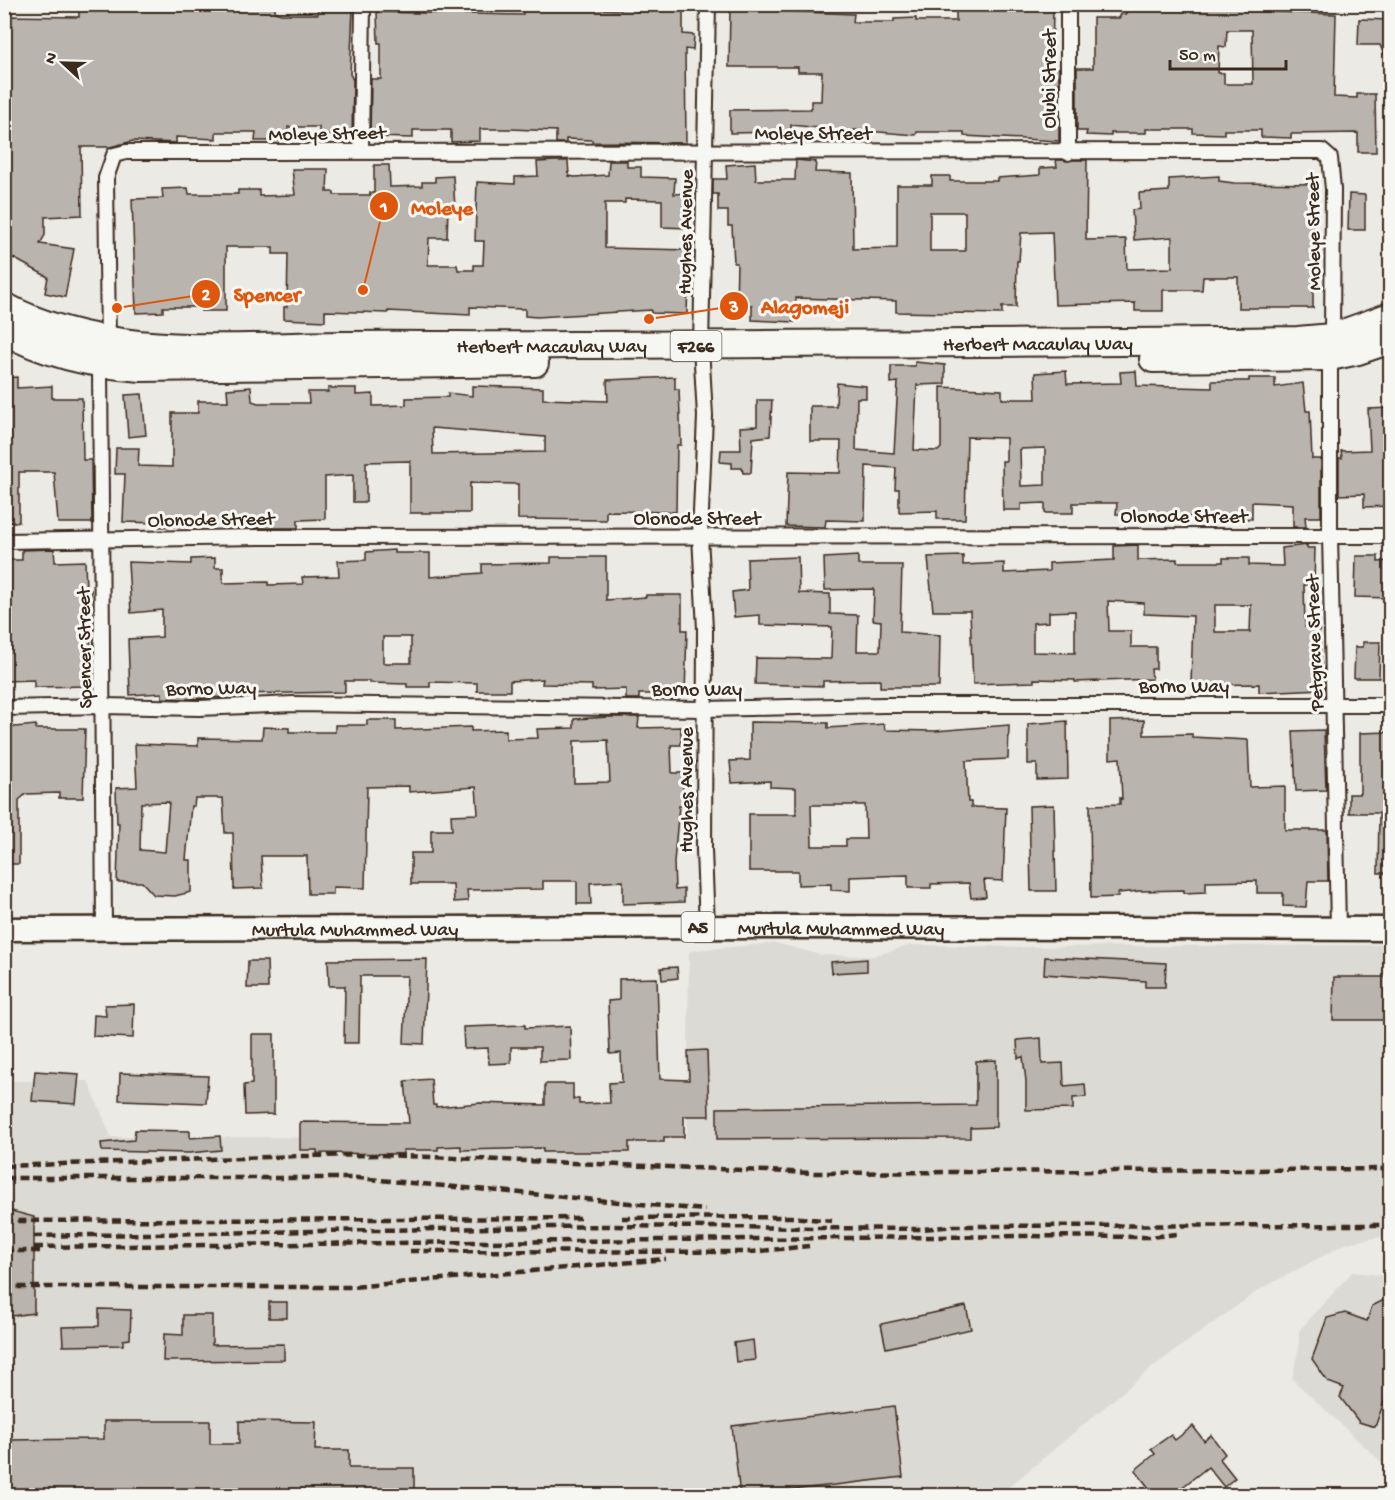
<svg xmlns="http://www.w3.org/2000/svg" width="1395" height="1500" font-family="'Gochi Hand',sans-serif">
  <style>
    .built { fill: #dcdad4 }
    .building { fill: #bab4ae; stroke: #3b2a1e; stroke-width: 1.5; fill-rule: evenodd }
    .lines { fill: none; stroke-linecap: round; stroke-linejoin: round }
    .street-casing { stroke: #3b2a1e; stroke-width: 18 }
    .primary-casing { stroke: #3b2a1e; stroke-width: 27 }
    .highway-casing { stroke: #3b2a1e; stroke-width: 30 }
    .street { stroke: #f6f6f2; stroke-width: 14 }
    .primary { stroke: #f6f6f2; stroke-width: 22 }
    .highway { stroke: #f6f6f2; stroke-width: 26 }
    .rail { stroke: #3b2a1e; stroke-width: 4.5; stroke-dasharray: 9 4.5; stroke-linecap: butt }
    .labels { text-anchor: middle; stroke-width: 6; stroke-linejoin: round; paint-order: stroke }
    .shield { fill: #f6f6f2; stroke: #73675e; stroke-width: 1.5 }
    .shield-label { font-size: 18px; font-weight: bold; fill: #3b2a1e }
    .street-label { font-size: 20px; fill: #3b2a1e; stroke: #f6f6f2 }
    .leader { fill: none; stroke: #df570d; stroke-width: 2 }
    .callout-dot { fill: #df570d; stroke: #f6f6f2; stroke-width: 2 }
    .mark-label { font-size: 18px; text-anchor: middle; font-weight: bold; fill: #fff }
    .callout-label { font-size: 21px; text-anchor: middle; font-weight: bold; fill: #df570d; stroke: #f6f6f2; stroke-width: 6; stroke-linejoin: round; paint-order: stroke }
  </style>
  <rect width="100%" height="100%" fill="#ebeae5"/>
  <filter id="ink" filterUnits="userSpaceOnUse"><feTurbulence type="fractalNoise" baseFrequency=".0167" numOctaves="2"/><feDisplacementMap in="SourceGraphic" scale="12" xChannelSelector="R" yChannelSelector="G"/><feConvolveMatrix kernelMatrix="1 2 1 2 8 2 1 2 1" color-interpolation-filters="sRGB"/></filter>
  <g filter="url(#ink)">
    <g class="built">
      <polygon points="776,943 821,955 873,956 911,945 1021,947 1390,945 1390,1235 1347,1243 1259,1290 1155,1365 999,1495 5,1495 4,1081 88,1081 111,1137 687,1138 689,952 696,950"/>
      <polygon points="1352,1272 1390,1276 1390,1470 1292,1379 1299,1347 1299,1331"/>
    </g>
    <g class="building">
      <polygon points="110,4 132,4 132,8 235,4 235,8 275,7 275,12 281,14 318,14 317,4 339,4 339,9 353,9 350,74 353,80 352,138 350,142 337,141 337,136 319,135 319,127 288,127 287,141 255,141 256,132 216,132 216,139 176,137 176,143 133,141 110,147 81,147 82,215 45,217 45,235 40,244 74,249 65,297 45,293 48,277 4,253 4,16 79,17 79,10 110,9"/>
      <polygon points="621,4 637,4 637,11 683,11 683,34 694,35 693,50 685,49 686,143 592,142 592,140 566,139 566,143 556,143 556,131 511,129 480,129 480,141 451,142 451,130 413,130 413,138 370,137 371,79 381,79 381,43 378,43 377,12 523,15 523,9 534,9 534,7 621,10"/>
      <polygon points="999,4 1053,6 1052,68 1059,68 1059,141 964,136 964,132 917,132 916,135 854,130 854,141 841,140 841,134 820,133 820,128 791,125 791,132 730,133 730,110 811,109 811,101 821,101 822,72 798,72 798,67 729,67 730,9 854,14 853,22 894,22 894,19 916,18 916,21 956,21 956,8 999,9"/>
      <path d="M1148,4h103l-1,7 86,3 -2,83 23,1v-4h18l1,58h-18v-19l-67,1v4l-30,-1v-7h-37v4l-31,-1v-4h-47v4h-35v3l-25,-1 1,-4h-10v-63h16v-50h27v-4h6v-4l22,1zM1227,30h25l1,54h-29v-11h-6l1,-27 7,1z"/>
      <polygon points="1359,19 1390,20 1390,69 1380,45 1358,45"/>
      <path d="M796,160l20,2 -1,10 37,1 1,76 44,-1v-63h35v-9h18v5h47v-3l43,-3v-7l17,-1 -1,-7h31l-1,80 40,-1 1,30 45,-1v-31l-38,3 -2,-30 8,-1 -1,-16 30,-2v-12l50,-3v5l15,2 79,1v124h-75v-31h-35l-1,13h-39v21h-28v-8l-80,2 -3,-73 -31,1 -2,28h-2l-1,46h-14v7l-106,-2v-11l-100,-3 -1,24 -43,-2v-15l-16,-1 1,-41h-3l-2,-37h-4v-15h-10v-17h-5v-15h14l-1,-14 29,-2 1,17h39zM930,212h35v39h-35z"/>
      <polygon points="555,161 568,161 569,176 575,177 608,175 609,161 627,161 627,167 641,167 641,177 675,178 674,194 689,193 689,228 662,227 662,200 625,199 625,203 605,203 605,248 689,250 687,314 651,313 651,310 537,317 525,316 525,309 470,307 470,315 388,311 388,313 325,311 325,321 284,319 284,307 287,307 288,254 273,254 273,247 226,247 226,311 201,311 201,307 163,307 163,312 136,313 132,199 163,198 162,189 188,188 189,194 238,194 238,190 259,190 259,196 295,195 292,169 328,169 327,192 334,192 334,195 370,195 370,193 374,193 374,165 389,165 390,187 422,186 422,182 435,182 435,177 453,176 455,208 448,208 447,238 429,238 428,265 457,265 458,270 474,270 474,265 483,265 484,241 475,241 477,182 515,184 515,177 538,176 537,162"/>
      <polygon points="1349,194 1365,195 1365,230 1348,230"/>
      <path d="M915,362l30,3v19l-28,1 -3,65 24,1 3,-3v-61l61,3v9h34l-1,-26 31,-2 1,13 54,-1 -1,-11 16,-1 1,15 75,2v-7h37v-3h26v9l28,-4 3,28h4l2,48h9v58h-16l1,10h-13v-23l-41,-2v17l-136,-5 1,-11h-44v10h-28v-10l-24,1v6h-18l-1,-49h4v-23l-39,-1 -2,82h-28v-8l-38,1v-23h-4l1,-21 -30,-2 -1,55 -39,-1 -1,7 -39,-1 2,-54 52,1 1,-32h-31v-35h26l1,-23 29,3v12h-9l-1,52 38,3 4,-71 -7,1v-17h24zM1045,448v37l-24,1 -1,-37z"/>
      <polygon points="17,377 17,388 52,386 52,398 82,398 83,460 91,460 92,523 58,523 54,472 19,472 19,522 4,522 4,378"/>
      <path d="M675,377v12h4l2,56h-4l-1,67 -70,-1v9l-88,-1v-35l-48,-1v30h-60v-52l-44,1v40h-13v-27l-28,2v42l-27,1v8h-67v-4l-72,3v-4l-36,-1 2,-48h-10l1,-26h23l-1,18 34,1v-54h26v-12h30l-1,-12 24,-2 1,14 6,2h51l-1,-11h20v-4h28v7l17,-1v12l33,-1v-7l42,-1v-4l24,3v-10l71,2v11l65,2 -1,-21zM432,428l113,9v15l-112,2z"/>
      <polygon points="142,394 146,435 128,437 125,395"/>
      <polygon points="757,400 772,400 770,436 753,438 751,473 743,473 742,468 732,468 732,463 720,462 721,450 741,450 740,427 757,426"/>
      <polygon points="1390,408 1390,506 1364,507 1364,494 1339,495 1339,458 1342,458 1341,451 1370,450 1368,409"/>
      <path d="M1138,545v15l39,-1v3h46v-4h26v7l34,1 -1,-18 25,-3v3h8l-1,37h-10l1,42 14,-1 4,63 -64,3v-8l-68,1 2,-69 -49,-2v-11l-36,-2 1,30h22v16h25v22h-5l1,10 -77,3v-2l-41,-1v3l-61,2 -3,-73h-37l-5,-54 35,-1v9l41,-2v10l45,-2v-8l65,-3v-14zM1215,605h36l-1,27h-35zM1075,611v42l-42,-1v-29l16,-1v-10z"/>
      <polygon points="54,549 55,562 85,561 86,590 91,590 90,686 34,687 34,680 4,681 4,560 22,560 22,550"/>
      <path d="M394,550v3h36v24l52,-4v-9l69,-1v-6h55v43l40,-3v-2h36v35h5l-2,64h-46v5h-13v-10l-34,1v-5l-50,-1 1,-5 -33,2v10h-33v-8l-47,-1v5h-23v-3l-38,-1v-2h-24v11l-119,2v3l-37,2 -27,-1v-5l-32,2 -2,-56 34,-2v-27l-31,3 -3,-51 63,2v-5l24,-1v10h8v15l45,-1v3l35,-1 -1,-7 37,-1 -1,-15 28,-1v-8zM383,637h28v26h-28z"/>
      <polygon points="858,556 858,565 902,565 900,632 940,635 939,687 880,687 880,680 823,681 823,686 755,684 756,658 831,659 832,627 760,625 760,615 734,617 732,592 748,590 747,559 798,557 799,593 830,594 830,614 858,615 857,651 880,651 881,621 873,620 874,589 825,590 824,558"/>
      <polygon points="1356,556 1378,556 1378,562 1390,561 1390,598 1355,597"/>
      <polygon points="1363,642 1380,642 1379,678 1354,678 1355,647 1363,647"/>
      <path d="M609,717h30l-1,11 43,-1v18h-10l1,28h14v13h-3v20h-4l-5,56 1,28 9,-1v13l-61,2v-23l-33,2 1,21h-14v-23h-34v8l-76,1 1,11 -14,1 -1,-18h-42v-31h20v-23h21l-1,-15 27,-1 -2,-27 -67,5v-6l-42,1 -2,101 -32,-1v7h-25l-1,-38h-46l2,32 -29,1 -1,-56h-8l-2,-35h-28l-1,8h-3l-5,54h5v32l-16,4 -21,-1 -12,-13h-25l2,-59h-2l-1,-35 21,-1 -2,-43 63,2v-8l64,1 1,-12 26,1v4h46v-7h32v-5h29v10l75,-3v4l35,-1v9l32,-1 -1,-9 37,-1v-9zM608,740l2,42 -36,1v-42zM169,802l-4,50 -25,-2 1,-47z"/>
      <polygon points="1144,720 1144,735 1192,734 1192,737 1248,740 1250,787 1285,786 1285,830 1327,830 1328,881 1308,881 1306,907 1283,906 1283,893 1257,893 1257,881 1206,882 1206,892 1184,893 1184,890 1140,891 1118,893 1118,897 1091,898 1090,805 1120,804 1120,798 1122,799 1120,758 1110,759 1110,721"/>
      <polygon points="1067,721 1068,779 1037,780 1037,764 1028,764 1028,724"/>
      <path d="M750,722l78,1v5l56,-4 1,6 50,1 74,-6 -1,34 -42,2 2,41h3v5l35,1 -3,73 -19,-1 2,17 -15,1 -2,-15 -38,1v4h-23v-13l-58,2v14l-19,-1v-6l-33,1v-14h-49v-57h47v-26l-26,-1v-6l-38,2 -2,-22 20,-1zM811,805h54l1,34h-20v7h-34z"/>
      <polygon points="36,725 36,729 85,729 83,798 59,798 59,793 26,794 19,800 19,864 4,864 4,728"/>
      <polygon points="1324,730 1326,790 1296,791 1293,731"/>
      <polygon points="1390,732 1390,873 1378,873 1379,813 1349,813 1349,794 1360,794 1360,733"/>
      <polygon points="1054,805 1056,891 1031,891 1029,806"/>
      <polygon points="1045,957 1166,963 1165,987 1145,987 1145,981 1044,974"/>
      <polygon points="427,959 424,1044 404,1043 407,976 360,976 359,1043 344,1043 345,986 329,986 328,960"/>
      <polygon points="867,959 867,971 832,973 831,962"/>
      <polygon points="248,961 267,961 268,988 247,988"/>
      <polygon points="677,967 678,978 662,980 661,968"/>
      <polygon points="1334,977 1390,977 1390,1020 1333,1020"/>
      <polygon points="657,978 660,1079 689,1080 688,1051 707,1050 709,1116 684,1116 684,1137 664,1137 664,1142 629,1142 629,1152 543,1152 543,1148 461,1150 461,1146 438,1147 438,1150 403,1150 403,1154 317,1153 317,1150 300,1150 300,1122 409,1123 405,1081 431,1079 433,1105 436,1105 436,1107 480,1103 545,1105 545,1084 573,1084 573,1099 579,1099 579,1104 610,1103 609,1083 622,1082 621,1053 610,1054 608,1001 619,1000 619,979"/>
      <polygon points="134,1004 133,1038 93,1036 94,1015 106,1016 105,1005"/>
      <polygon points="525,1025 525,1028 570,1026 571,1060 540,1061 540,1047 511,1047 511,1063 489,1064 488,1048 464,1049 463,1027"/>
      <polygon points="252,1034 274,1034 274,1114 245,1115 244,1085 252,1084"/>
      <polygon points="1041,1038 1042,1064 1063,1063 1064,1086 1085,1084 1086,1097 1073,1098 1073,1109 1026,1110 1026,1081 1023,1057 1018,1058 1017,1040"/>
      <polygon points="996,1060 996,1127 970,1128 970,1138 717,1139 717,1108 976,1105 976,1061"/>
      <polygon points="35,1071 79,1074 76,1104 32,1101"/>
      <polygon points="120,1073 208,1076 206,1103 119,1100"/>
      <polygon points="135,1130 190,1131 190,1138 220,1136 221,1150 189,1153 102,1151 101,1143 134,1140"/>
      <polygon points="4,1209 34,1217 34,1313 4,1317"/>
      <polygon points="1390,1297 1390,1385 1375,1427 1359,1422 1340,1397 1344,1388 1328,1382 1312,1359 1327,1318 1345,1313 1367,1321 1372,1306"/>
      <rect x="269" y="1302" width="18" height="16"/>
      <polygon points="966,1306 971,1329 886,1348 881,1324"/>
      <polygon points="99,1309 131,1310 130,1339 123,1340 123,1345 63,1346 62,1327 99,1326"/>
      <polygon points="183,1315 212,1315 212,1345 284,1344 284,1360 163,1361 164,1334 183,1335"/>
      <polygon points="753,1340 755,1360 736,1362 734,1343"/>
      <polygon points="894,1406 903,1477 740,1496 732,1426"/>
      <polygon points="104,1421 210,1421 210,1444 239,1444 239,1421 316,1422 315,1450 349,1450 349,1468 414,1468 414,1496 4,1496 4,1440 104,1439"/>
      <polygon points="1193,1426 1204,1441 1211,1435 1225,1454 1220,1459 1235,1478 1224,1487 1208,1467 1171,1496 1139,1496 1149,1488 1135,1470 1155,1454 1151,1449 1171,1435 1175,1440"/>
    </g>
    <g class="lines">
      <g class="street-casing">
        <g id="street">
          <polyline points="1068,4 1068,153"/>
          <polyline points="361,150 363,4"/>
          <polyline points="108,341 106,178 114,155 126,152 1322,151 1330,158 1333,189 1332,337"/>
          <polyline points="1330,357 1330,534 1338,928"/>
          <polyline points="100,365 104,929"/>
          <polyline points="4,541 259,537 1390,536"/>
          <polyline points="4,708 104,706 199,708 293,704 705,709 883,705 1390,705"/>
          <polyline points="707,927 704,850 705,629 700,536 705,416 701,346 708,4"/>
        </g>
      </g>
      <g class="primary-casing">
        <g id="primary">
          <path id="s1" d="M4,929l795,-2 591,2"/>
        </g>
      </g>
      <g class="highway-casing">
        <g id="highway">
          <path id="s2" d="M4,306c101,54 223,40 334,39 78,-1 156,1 235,0 241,-2 483,-1 725,-5l34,-3 58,-21"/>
          <path d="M4,331c43,24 89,34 137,37l394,-5"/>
          <polyline points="1153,359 1330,357 1358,351 1390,340"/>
        </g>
      </g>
      <use href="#street" class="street"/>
      <use href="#primary" class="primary"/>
      <use href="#highway" class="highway"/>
      <g class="rail">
        <polyline points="4,1166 300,1156 381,1155 814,1173 1390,1169"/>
        <polyline points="4,1178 358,1178 705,1210"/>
        <polyline points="622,1218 791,1217 832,1221"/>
        <polyline points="4,1221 583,1218"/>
        <polyline points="34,1236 606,1226 922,1229 955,1226 1390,1225"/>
        <polyline points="34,1247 1023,1236 1149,1237 1177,1234"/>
        <polyline points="4,1251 41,1251"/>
        <polyline points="410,1251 751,1252 809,1246"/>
        <polyline points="4,1287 352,1287 666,1259"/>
      </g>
    </g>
  </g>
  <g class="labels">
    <g class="shield">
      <rect x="670.5" y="331" width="51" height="30" rx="4.5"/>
      <rect x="681.5" y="912" width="33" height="30" rx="4.5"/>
    </g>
    <g class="shield-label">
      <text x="696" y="352">F266</text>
      <text x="698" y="933">A5</text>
    </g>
    <g class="street-label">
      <text transform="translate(1048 79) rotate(-90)" y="7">Olubi Street</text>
      <text transform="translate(327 132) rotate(-1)" y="7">Moleye Street</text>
      <text x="813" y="139">Moleye Street</text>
      <text transform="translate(684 232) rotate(-89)" y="7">Hughes Avenue</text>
      <text transform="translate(1312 232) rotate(-91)" y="7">Moleye Street</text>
      <text dy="7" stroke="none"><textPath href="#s2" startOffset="1040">Herbert Macaulay Way</textPath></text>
      <text dy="7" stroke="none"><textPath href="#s2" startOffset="554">Herbert Macaulay Way</textPath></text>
      <text x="1184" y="522">Olonode Street</text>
      <text x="697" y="524">Olonode Street</text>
      <text transform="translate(211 518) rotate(-1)" y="7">Olonode Street</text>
      <text transform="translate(1313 643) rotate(-92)" y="7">Petgrave Street</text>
      <text transform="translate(83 648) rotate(-91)" y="7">Spencer Street</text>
      <text x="1184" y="692">Borno Way</text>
      <text transform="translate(211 687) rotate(-1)" y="7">Borno Way</text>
      <text x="697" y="695">Borno Way</text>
      <text transform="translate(685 790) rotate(-90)" y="7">Hughes Avenue</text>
      <text dy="7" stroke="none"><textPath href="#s1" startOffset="837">Murtula Muhammed Way</textPath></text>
      <text dy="7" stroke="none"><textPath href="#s1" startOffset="351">Murtula Muhammed Way</textPath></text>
    </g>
  </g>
  <path class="leader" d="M363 290L384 206M117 308L206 294M649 319L734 306"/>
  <g class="callout-dot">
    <circle cx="363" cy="290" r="6"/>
    <circle cx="117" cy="308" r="6"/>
    <circle cx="649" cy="319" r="6"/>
    <circle cx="384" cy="206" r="15"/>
    <circle cx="206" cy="294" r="15"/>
    <circle cx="734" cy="306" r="15"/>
  </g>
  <g class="mark-label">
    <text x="384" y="212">1</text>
    <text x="206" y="300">2</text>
    <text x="734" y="312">3</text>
  </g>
  <g class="callout-label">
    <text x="442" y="214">Moleye</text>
    <text x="267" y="301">Spencer</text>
    <text x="805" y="313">Alagomeji</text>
  </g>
  <rect width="1395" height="1500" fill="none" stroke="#f6f6f2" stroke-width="24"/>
  <rect x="12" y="12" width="1371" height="1476" fill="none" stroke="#3b2a1e" stroke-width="2" filter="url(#ink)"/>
  <g transform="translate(63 63) rotate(292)" stroke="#f6f6f2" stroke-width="4.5" paint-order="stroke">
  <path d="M0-4.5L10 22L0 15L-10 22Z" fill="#3b2a1e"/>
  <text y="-9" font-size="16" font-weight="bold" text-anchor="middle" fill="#3b2a1e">N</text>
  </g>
  <path d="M1170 60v9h116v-9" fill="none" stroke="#3b2a1e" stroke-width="3"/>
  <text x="1179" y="60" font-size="18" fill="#3b2a1e" stroke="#f6f6f2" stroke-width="4.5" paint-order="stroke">50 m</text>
</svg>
